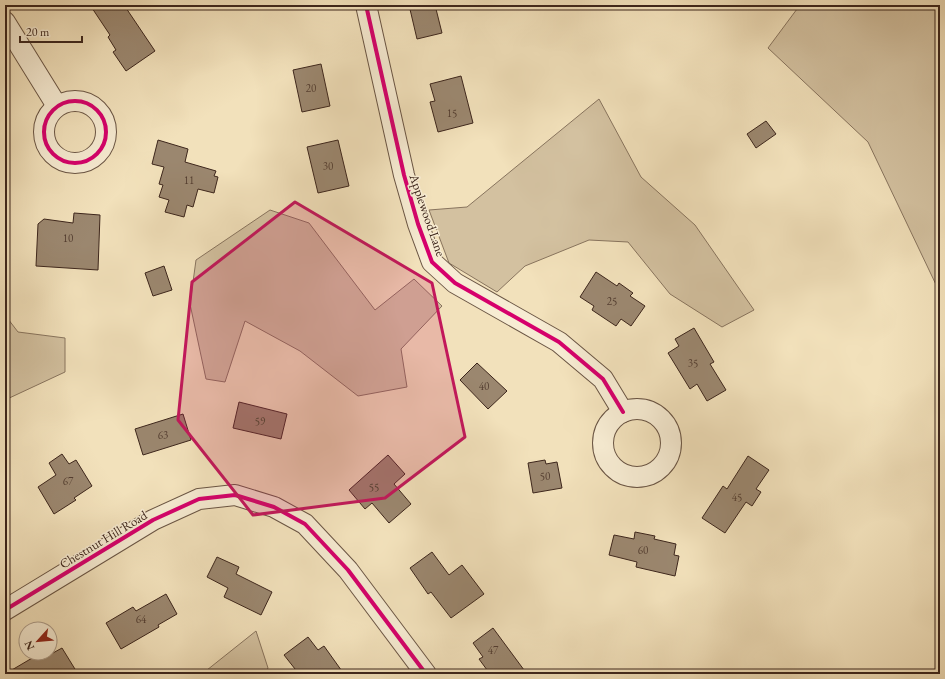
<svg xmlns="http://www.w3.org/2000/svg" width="945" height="679" font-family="'EB Garamond',serif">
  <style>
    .green { fill: #d3c1a0; stroke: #88745e }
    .building { fill: #9b876f; stroke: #3d261c }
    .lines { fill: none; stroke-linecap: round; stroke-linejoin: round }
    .minor-casing { stroke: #6a5544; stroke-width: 22 }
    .minor { stroke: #f7ecd3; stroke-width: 20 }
    .cycleway-casing { stroke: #f7ecd3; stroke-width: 6 }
    .cycleway { stroke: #d6006c; stroke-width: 4 }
    .marked { fill: #c2185b; fill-opacity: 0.2; stroke: #c2185b; stroke-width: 3; stroke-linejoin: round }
    .labels { text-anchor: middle; stroke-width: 3; stroke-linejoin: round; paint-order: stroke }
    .number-label { font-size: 11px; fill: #543e31 }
    .street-label { font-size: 13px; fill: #3d261c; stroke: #f7ecd3 }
  </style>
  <rect width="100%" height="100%" fill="#f2e1bb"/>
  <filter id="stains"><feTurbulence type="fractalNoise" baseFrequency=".005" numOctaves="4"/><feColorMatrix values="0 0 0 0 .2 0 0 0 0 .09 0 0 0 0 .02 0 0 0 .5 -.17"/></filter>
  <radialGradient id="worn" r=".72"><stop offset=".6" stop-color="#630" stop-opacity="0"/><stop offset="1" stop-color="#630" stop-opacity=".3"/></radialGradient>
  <g class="green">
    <polygon points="800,5 940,5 940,293 868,142 768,48"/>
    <polygon points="599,99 641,177 695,225 754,310 722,327 670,294 628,242 589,240 525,266 497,292 449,263 429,210 467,207"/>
    <polygon points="270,210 309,223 375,310 414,279 442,306 401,349 407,387 358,396 300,351 245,321 225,382 206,379 190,304 196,260"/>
    <polygon points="5,315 18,332 65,338 65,372 5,400"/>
    <polygon points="256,631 268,668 265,674 202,674"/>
  </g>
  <g class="building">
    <polygon points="90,5 124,5 155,51 126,71 113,52 116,50 108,37 110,35"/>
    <polygon points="409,5 435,5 442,33 417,39"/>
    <polygon points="321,64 330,106 302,112 293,70"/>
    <polygon points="461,76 473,123 438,132 430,102 435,101 430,84"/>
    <polygon points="766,121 776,134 756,148 747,134"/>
    <polygon points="158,140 188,149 185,162 216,171 214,176 218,177 214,193 198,189 193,207 187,205 184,217 165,212 169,200 159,197 163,185 159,184 164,167 152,164"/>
    <polygon points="338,140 349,186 318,193 307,147"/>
    <polygon points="74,213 100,215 98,270 36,266 38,224 44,219 73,223"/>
    <polygon points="164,266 172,290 153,296 145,273"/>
    <polygon points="596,272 617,286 619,283 633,293 630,296 645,306 631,326 621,319 616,326 592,310 594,306 580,297"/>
    <polygon points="694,328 714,362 710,364 726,390 707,401 697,384 690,389 668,353 679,346 675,339"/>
    <polygon points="477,363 507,391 488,409 460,380"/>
    <polygon points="239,402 287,414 281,439 233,428"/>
    <polygon points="183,414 191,440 143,455 135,429"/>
    <polygon points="62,454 69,464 76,460 92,486 74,498 76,500 54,514 38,487 56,475 49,463"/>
    <polygon points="388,455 405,474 394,484 411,504 389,523 372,503 365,509 349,490"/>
    <polygon points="748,456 769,470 756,489 761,492 752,506 746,502 725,533 702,518 723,486 727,489"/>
    <polygon points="545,460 546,464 557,462 562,488 533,493 528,463"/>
    <polygon points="635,532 655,536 654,539 676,544 674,555 679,556 675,576 636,567 637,562 609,555 614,535 634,539"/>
    <polygon points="432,552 449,575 462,565 484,594 451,618 431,592 428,594 410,568"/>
    <polygon points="217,557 239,567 236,574 272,592 261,615 224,597 228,588 207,577"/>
    <polygon points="166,594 177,614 158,625 159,627 121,649 106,623 133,607 136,611"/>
    <polygon points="493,628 527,674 490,674 479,659 483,657 473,643"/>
    <polygon points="308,637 318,650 324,646 344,674 299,674 284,655"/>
    <polygon points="62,648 78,674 5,674 39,654 42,659"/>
  </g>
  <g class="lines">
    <g class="minor-casing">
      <g id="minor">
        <polyline points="366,5 404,175 418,224 432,262 455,283 559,342 603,379 623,412"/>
        <polyline points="5,22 57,106"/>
        <circle cx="75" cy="132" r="31"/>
        <circle cx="637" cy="443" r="34"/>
        <polyline points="5,610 153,520 199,499 235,495 274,507 305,524 348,570 426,674"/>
      </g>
    </g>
    <use href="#minor" class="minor"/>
    <g class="cycleway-casing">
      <g id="cycleway">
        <polyline points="366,5 404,175 418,224 432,262 455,283 559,342 603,379 623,412"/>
        <circle cx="75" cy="132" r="31"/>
        <polyline points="5,610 153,520 199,499 235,495 274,507 305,524 348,570 426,674"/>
      </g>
    </g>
    <use href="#cycleway" class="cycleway"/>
  </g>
  <path class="marked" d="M295,202l137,81 33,154 -80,61 -132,17 -75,-95 14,-138z"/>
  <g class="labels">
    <g class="number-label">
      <text x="311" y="92">20</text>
      <text x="452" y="117">15</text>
      <text x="328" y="170">30</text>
      <text x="189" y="184">11</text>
      <text x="68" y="242">10</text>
      <text x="612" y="305">25</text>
      <text x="693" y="367">35</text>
      <text x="484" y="390">40</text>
      <text x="260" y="425">59</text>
      <text x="163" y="439">63</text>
      <text x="545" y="480">50</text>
      <text x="68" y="485">67</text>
      <text x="374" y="491">55</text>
      <text x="737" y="501">45</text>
      <text x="643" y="554">60</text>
      <text x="141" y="623">64</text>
      <text x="493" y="654">47</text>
    </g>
    <g class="street-label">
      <text transform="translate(428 215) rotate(71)" y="5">Applewood Lane</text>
      <text transform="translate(103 539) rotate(-31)" y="5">Chestnut Hill Road</text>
    </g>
  </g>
  <rect width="945" height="679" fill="none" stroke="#f2e1bb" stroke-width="20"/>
  <rect x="6" y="6" width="933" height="667" fill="none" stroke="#3d261c" stroke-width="2"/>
  <rect x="10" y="10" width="925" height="659" fill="none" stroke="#3d261c"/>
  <g transform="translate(38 641) rotate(243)"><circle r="19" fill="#f7ecd3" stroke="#ad9d8a"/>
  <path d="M0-3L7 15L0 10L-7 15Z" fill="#8f2418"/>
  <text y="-6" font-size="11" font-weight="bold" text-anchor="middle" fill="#3d261c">N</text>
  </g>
  <path d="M20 36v6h62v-6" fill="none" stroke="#3d261c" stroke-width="2"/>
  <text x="26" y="36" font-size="12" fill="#3d261c" stroke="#f7ecd3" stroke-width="3" paint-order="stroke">20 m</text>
  <rect width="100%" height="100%" filter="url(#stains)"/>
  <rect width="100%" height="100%" fill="url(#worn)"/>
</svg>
